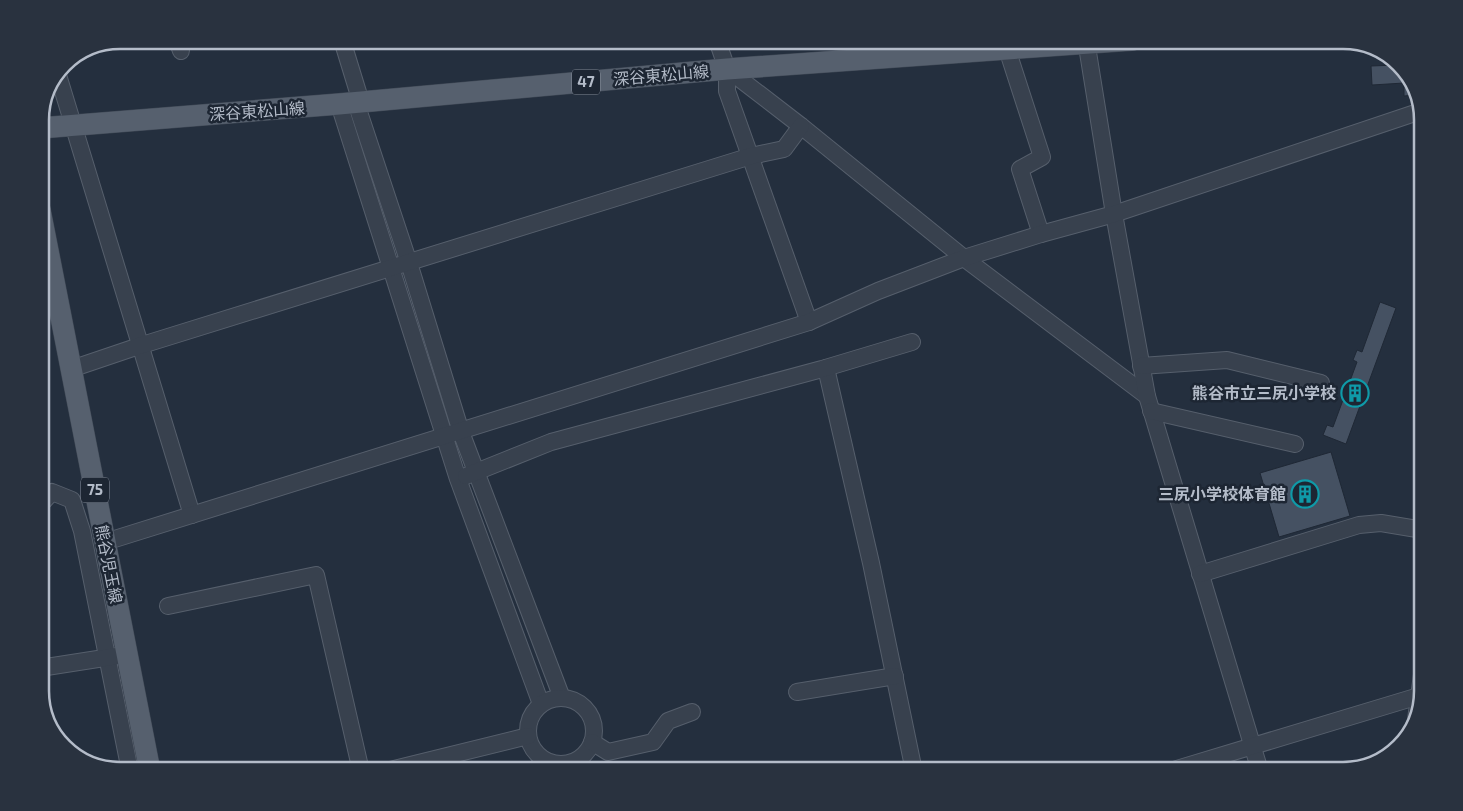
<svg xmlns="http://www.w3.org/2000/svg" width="1463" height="811" font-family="'Exo 2','Noto Sans JP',sans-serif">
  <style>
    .building { fill: #455162; stroke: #1f2835 }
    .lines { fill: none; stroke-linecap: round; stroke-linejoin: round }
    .minor-casing { stroke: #565f6c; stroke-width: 18 }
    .major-casing { stroke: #414a57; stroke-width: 22 }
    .minor { stroke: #38414e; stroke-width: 16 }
    .major { stroke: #56606e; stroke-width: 21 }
    .labels { text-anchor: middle; stroke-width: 5; stroke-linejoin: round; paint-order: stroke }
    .shield { fill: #1d2633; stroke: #878f9c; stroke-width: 1 }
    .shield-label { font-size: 15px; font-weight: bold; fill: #b4bcc9 }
    .street-label { font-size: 16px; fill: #b4bcc9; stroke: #1d2633 }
    .poi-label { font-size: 16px; font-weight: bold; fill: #b4bcc9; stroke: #1d2633; text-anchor: end }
    .rim { fill: none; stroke: #b4bcc9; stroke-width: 2.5 }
  </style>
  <rect width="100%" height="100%" fill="#242f3e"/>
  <g class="building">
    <polygon points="1397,65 1410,76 1416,95 1404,96 1404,83 1372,85 1371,66"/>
    <polygon points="1380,302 1396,308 1346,444 1323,435 1327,425 1333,427 1357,362 1353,360 1357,350 1362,352"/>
    <polygon points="1331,452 1350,516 1279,537 1260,473"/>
  </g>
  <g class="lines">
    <g class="minor-casing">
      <g id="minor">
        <polyline points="177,40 181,51"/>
        <polyline points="342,40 361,102"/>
        <polyline points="717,40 727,69 801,126 964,258 1147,396"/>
        <polyline points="1086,40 1114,214 1147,396 1260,771"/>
        <polyline points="1007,49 1042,157 1020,169 1041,234"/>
        <polyline points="727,69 727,91 809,322"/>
        <polyline points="58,75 192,515"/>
        <polyline points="356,103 409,263 461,432 562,698"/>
        <polyline points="339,104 458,479 541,704"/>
        <polyline points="1141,366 1227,360 1321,383"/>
        <polyline points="826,368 871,563 914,771"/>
        <polyline points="71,369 139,346 751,156 784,149 801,126"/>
        <polyline points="1151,411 1295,444"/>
        <polyline points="466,476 551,442 822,369 912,342"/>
        <polyline points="40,505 52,492 72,500 82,531 130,771"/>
        <polyline points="105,542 809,322 878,291 964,258 1041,234 1114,214 1421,111"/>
        <polyline points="1200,574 1359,525 1381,523 1423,530"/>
        <polyline points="168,606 316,575 361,771"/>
        <polyline points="40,668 117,656"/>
        <polyline points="797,692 895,676"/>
        <circle cx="561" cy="731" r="33"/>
        <polyline points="1415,727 1423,667"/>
        <polyline points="592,742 608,752 653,742 668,721 692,712"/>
        <polyline points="386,771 528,736"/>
        <polyline points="1170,771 1422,695"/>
      </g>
    </g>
    <g class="major-casing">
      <g id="major">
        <polyline points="40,128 339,104 727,69 1132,40"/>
        <polyline points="40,210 150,771"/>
      </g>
    </g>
    <use href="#minor" class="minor"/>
    <use href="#major" class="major"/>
  </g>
  <defs>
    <g id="building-ring" transform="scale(1.4375)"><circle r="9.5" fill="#1d2633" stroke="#0f9aa8" stroke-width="1.5"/><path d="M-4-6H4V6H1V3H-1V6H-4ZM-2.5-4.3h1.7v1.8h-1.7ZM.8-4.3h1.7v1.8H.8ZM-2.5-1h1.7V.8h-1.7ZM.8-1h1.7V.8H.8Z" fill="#0f9aa8"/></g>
  </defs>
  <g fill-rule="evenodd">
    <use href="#building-ring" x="1355" y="393"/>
    <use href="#building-ring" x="1305" y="494"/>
  </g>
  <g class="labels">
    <g class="shield">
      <rect x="572" y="69.5" width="28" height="25" rx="4"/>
      <rect x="81" y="477.5" width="28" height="25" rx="4"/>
    </g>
    <g class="shield-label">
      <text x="586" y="87">47</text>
      <text x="95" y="495">75</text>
    </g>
    <g class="street-label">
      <text transform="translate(661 75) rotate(-5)" y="6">深谷東松山線</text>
      <text transform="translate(257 111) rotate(-4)" y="6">深谷東松山線</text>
      <text transform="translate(109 564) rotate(79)" y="6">熊谷児玉線</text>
    </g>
    <g class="poi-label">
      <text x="1336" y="399">熊谷市立三尻小学校</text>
      <text x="1286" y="500">三尻小学校体育館</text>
    </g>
  </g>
  <path d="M0 0H1463V811H0ZM120 49H1343A71 71 0 0 1 1414 120V691A71 71 0 0 1 1343 762H120A71 71 0 0 1 49 691V120A71 71 0 0 1 120 49Z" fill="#29323f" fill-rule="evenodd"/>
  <path class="rim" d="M120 49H1343A71 71 0 0 1 1414 120V691A71 71 0 0 1 1343 762H120A71 71 0 0 1 49 691V120A71 71 0 0 1 120 49Z"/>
</svg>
